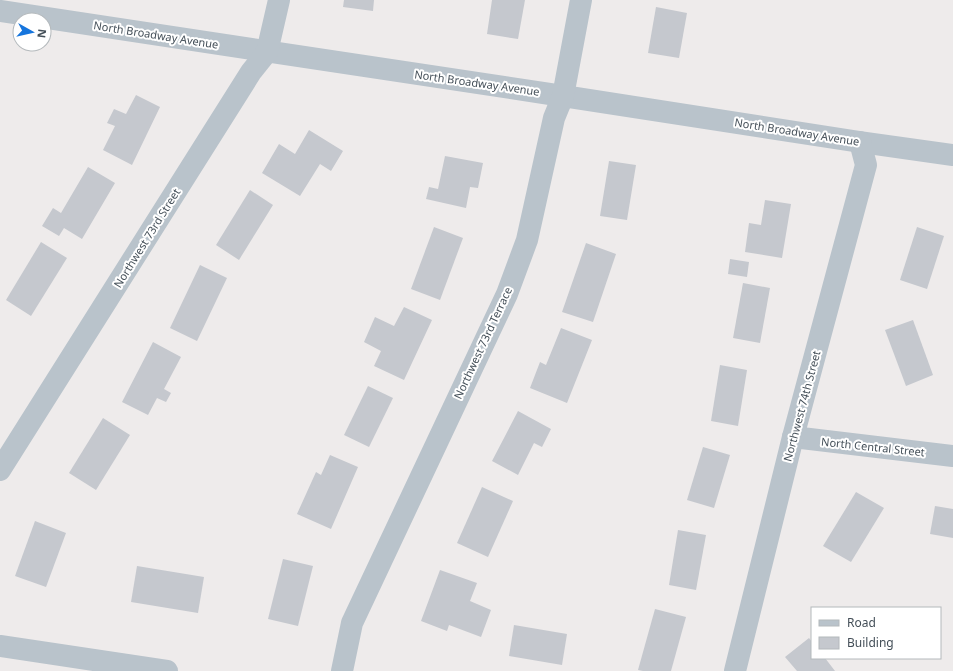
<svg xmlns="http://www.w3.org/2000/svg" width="953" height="671" font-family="'Noto Sans',sans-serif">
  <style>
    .building { fill: #c5c8ce }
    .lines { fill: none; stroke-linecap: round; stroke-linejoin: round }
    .minor { stroke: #b9c3cb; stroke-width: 22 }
    .labels { text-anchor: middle; stroke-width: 4; stroke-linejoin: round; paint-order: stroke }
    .street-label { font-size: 11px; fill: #444f58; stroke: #fff }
  </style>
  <rect width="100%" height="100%" fill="#eeebeb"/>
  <g class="building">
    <polygon points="344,0 374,0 373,11 343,7"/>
    <polygon points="492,0 525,0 518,39 487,34"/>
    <polygon points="656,7 687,13 679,58 648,53"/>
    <polygon points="136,95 160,107 132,165 103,150 115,126 107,123 114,109 126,114"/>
    <polygon points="309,130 343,151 331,171 320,164 300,196 262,173 279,144 295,154"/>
    <polygon points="445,156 483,163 478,188 470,187 466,208 426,199 429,187 438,189"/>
    <polygon points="609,161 636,165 627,220 600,216"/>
    <polygon points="88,167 115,183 82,239 64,228 59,236 42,226 53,208 61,213"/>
    <polygon points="250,190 273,205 239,260 216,245"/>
    <polygon points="765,200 791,204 782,258 745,252 749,223 761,225"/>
    <polygon points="434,227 463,238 440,300 411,289"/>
    <polygon points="917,227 944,236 927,289 900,280"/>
    <polygon points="41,242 67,258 31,316 6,300"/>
    <polygon points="586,243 616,254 593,322 562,312"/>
    <polygon points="730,259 749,262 747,277 728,274"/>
    <polygon points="200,265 227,278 197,341 170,328"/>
    <polygon points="743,283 770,288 760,343 733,338"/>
    <polygon points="404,307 432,320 404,380 374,366 381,351 364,342 375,317 394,326"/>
    <polygon points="913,320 933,375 906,386 885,330"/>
    <polygon points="561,328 592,340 567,403 530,388 540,362 546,365"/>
    <polygon points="153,342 181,357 164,389 171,393 166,402 157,398 148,415 122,402"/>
    <polygon points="720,365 747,370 738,426 711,421"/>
    <polygon points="368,386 393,398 369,447 344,435"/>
    <polygon points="518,411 551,429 542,447 534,443 518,475 492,461"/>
    <polygon points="103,418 130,435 96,490 69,473"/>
    <polygon points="703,447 730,455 714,508 687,500"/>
    <polygon points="330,455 358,467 331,529 297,514 316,472 321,475"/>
    <polygon points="482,487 513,501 488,557 457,543"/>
    <polygon points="856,492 884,508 851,562 823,546"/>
    <polygon points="935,506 953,509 953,538 930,534"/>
    <polygon points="35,521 66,533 46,587 15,576"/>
    <polygon points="678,530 706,535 696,590 669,585"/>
    <polygon points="283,559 313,566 298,626 268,619"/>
    <polygon points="137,566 204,577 198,613 131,602"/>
    <polygon points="440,570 477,583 470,601 491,610 481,637 449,625 447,631 421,621"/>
    <polygon points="655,609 686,617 671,671 643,671 638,670"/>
    <polygon points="514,625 567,634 562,665 509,656"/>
    <polygon points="809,638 812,642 812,658 825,658 835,671 797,671 785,657"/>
  </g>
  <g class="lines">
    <g class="minor">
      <polyline points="0,11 563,96 860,142 953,155"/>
      <polyline points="793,437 953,456"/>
      <polyline points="0,470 251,72 267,52 279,0"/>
      <polyline points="0,646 167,671"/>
      <polyline points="342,671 352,623 507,294 527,240 554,118 563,96 581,0"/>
      <polyline points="735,671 793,437 866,165 860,142"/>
    </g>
  </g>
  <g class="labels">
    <g class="street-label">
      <text transform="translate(156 35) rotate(9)" y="4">North Broadway Avenue</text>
      <text transform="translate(477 83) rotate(8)" y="4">North Broadway Avenue</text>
      <text transform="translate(797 132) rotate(9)" y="4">North Broadway Avenue</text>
      <text transform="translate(147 238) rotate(-58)" y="4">Northwest 73rd Street</text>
      <text transform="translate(483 343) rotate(-65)" y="4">Northwest 73rd Terrace</text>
      <text transform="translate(802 406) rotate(-75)" y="4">Northwest 74th Street</text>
      <text transform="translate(873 447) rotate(6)" y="4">North Central Street</text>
    </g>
  </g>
  <rect x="811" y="607" width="130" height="52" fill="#ffffff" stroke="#b4b9bc"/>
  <rect x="819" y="620" width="20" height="6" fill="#b9c3cb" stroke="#b4b9bc"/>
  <text x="847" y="627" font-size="12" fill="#444f58">Road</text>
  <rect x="819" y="637" width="20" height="12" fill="#c5c8ce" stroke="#b4b9bc"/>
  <text x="847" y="647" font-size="12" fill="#444f58">Building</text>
  <g transform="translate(32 32) rotate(98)"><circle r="19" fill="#ffffff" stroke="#b4b9bc"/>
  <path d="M0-3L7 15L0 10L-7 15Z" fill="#1675dd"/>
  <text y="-6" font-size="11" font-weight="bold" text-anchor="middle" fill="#444f58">N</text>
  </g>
</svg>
